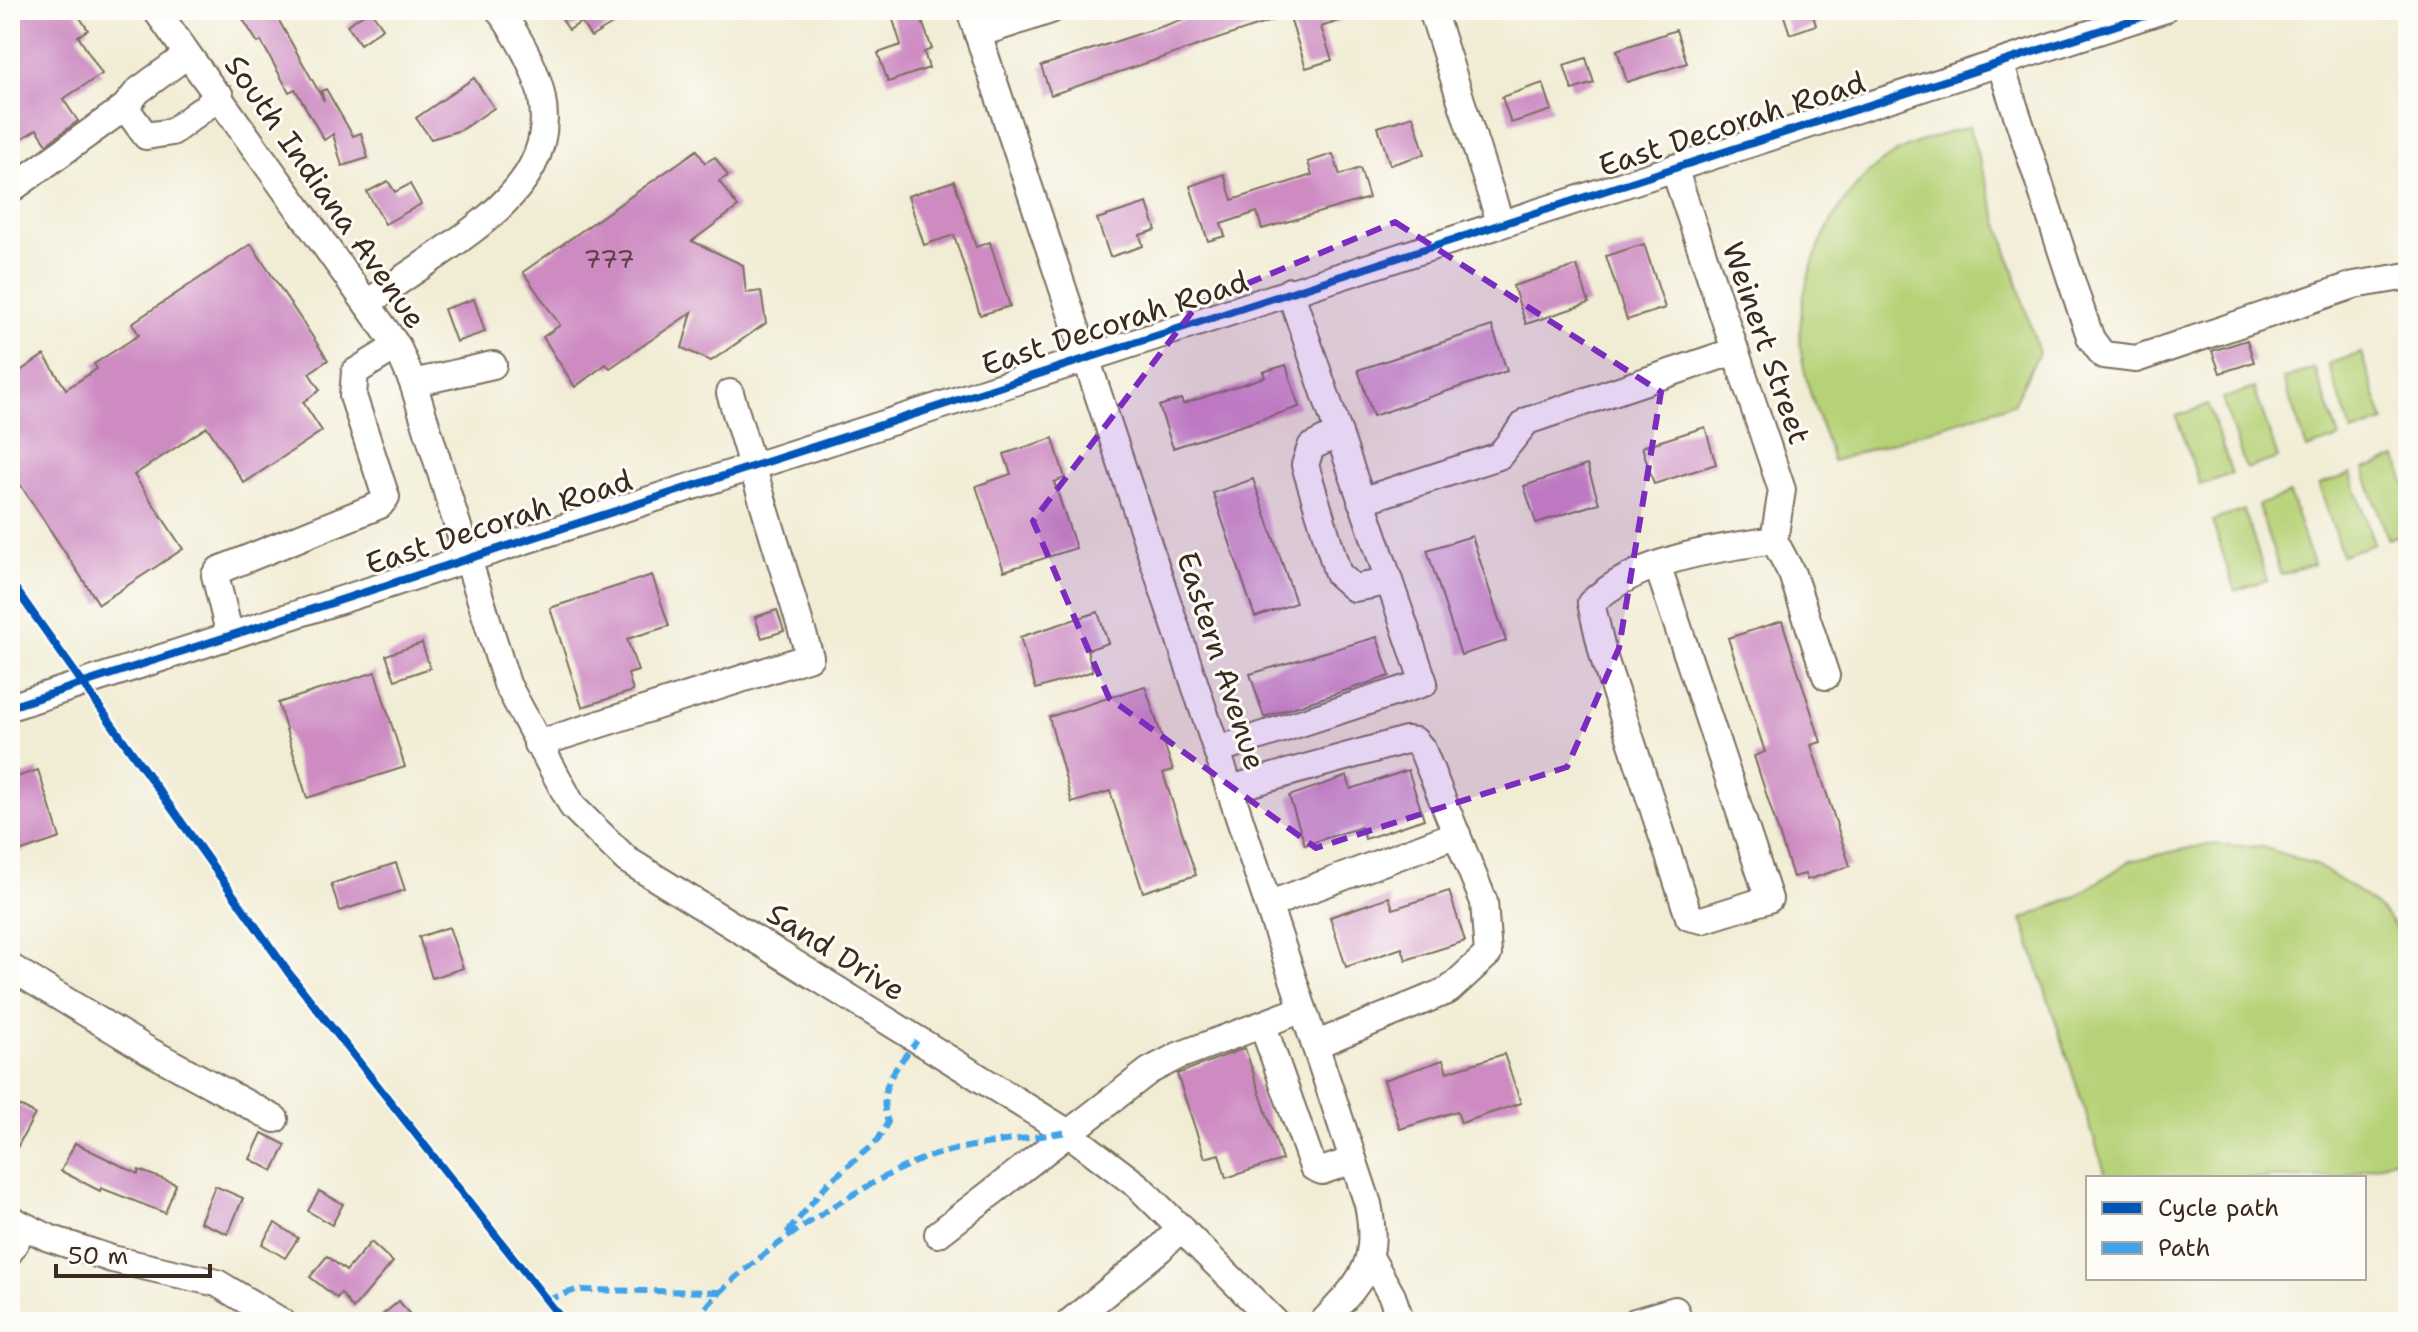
<svg xmlns="http://www.w3.org/2000/svg" width="2418" height="1332" font-family="'Shantell Sans',sans-serif">
  <style>
    .green { fill: #b6d277; stroke: #787e4a; stroke-width: 2 }
    .building { fill: #cd8bc2 }
    .lines { fill: none; stroke-linecap: round; stroke-linejoin: round }
    .minor-casing { stroke: #7b6e5e; stroke-width: 30 }
    .minor { stroke: #fff; stroke-width: 26 }
    .quiet { stroke: #3fa3ea; stroke-width: 6; stroke-dasharray: 12 6; stroke-linecap: butt }
    .cycleway-casing { stroke: #fdfcf7; stroke-width: 13 }
    .cycleway { stroke: #0057b8; stroke-width: 8 }
    .marked { fill: #7b2cbf; fill-opacity: 0.2; stroke: #7b2cbf; stroke-width: 6; stroke-dasharray: 16 10; stroke-linejoin: round }
    .labels { text-anchor: middle; stroke-width: 6; stroke-linejoin: round; paint-order: stroke }
    .number-label { font-size: 26px; fill: #604247 }
    .street-label { font-size: 30px; fill: #3b2a1e; stroke: #fdfcf7 }
  </style>
  <rect width="100%" height="100%" fill="#fdfcf7"/>
  <filter id="ink" filterUnits="userSpaceOnUse"><feTurbulence type="fractalNoise" baseFrequency=".0125" numOctaves="2"/><feDisplacementMap in="SourceGraphic" scale="16" xChannelSelector="R" yChannelSelector="G"/><feConvolveMatrix kernelMatrix="1 2 1 2 8 2 1 2 1" color-interpolation-filters="sRGB"/></filter>
  <filter id="wash" filterUnits="userSpaceOnUse"><feTurbulence type="fractalNoise" baseFrequency=".006" numOctaves="4" result="noise"/><feDisplacementMap in="SourceGraphic" scale="32" xChannelSelector="R" yChannelSelector="G"/><feGaussianBlur stdDeviation="1.8" result="paint"/><feColorMatrix in="noise" values="0 0 0 0 0 0 0 0 0 0 0 0 0 0 0 0 0 1.4 0 .05"/><feComposite in="paint" operator="in"/></filter>
  <g filter="url(#wash)">
    <rect width="100%" height="100%" fill="#f1ecd4"/>
    <g class="green">
      <path d="M1969,127l70,226 -26,51 -180,57c-11,-36 -28,-74 -32,-111 -7,-68 31,-156 88,-193 23,-16 53,-22 80,-30z"/>
      <polygon points="2361,353 2384,422 2352,433 2328,364"/>
      <polygon points="2315,368 2339,438 2307,449 2283,379"/>
      <polygon points="2254,388 2278,458 2246,469 2222,399"/>
      <polygon points="2208,405 2232,474 2200,485 2176,416"/>
      <polygon points="2397,458 2408,492 2408,532 2388,539 2364,469"/>
      <polygon points="2351,474 2374,544 2342,555 2319,485"/>
      <polygon points="2290,494 2313,564 2281,575 2258,505"/>
      <polygon points="2244,510 2267,580 2235,591 2212,521"/>
      <polygon points="2208,844 2263,847 2316,865 2365,896 2386,915 2408,945 2408,1155 2340,1178 2107,1178 2022,919 2076,896 2130,861"/>
    </g>
    <g id="blocks">
      <g class="building">
        <polygon points="10,10 75,10 88,30 78,36 102,74 63,99 78,121 47,144 37,129 10,146"/>
        <polygon points="237,10 273,10 324,101 321,91 326,89 353,136 361,133 368,158 342,166 333,134 324,140 295,89 289,92 261,41 258,43"/>
        <polygon points="370,10 383,28 360,44 347,25"/>
        <polygon points="556,10 606,10 614,23 591,37 581,22 569,30"/>
        <polygon points="890,10 918,10 932,49 924,52 929,68 888,82 878,53 901,45"/>
        <polygon points="1212,10 1362,10 1363,13 1321,27 1332,60 1306,68 1289,15 1051,95 1041,66"/>
        <polygon points="1782,10 1811,10 1816,25 1790,34"/>
        <polygon points="1676,30 1687,63 1627,82 1617,50"/>
        <polygon points="1586,58 1594,83 1572,90 1564,65"/>
        <polygon points="474,78 494,108 461,130 431,139 416,118"/>
        <polygon points="1543,83 1552,110 1511,123 1502,97"/>
        <polygon points="1413,116 1425,154 1390,165 1378,127"/>
        <polygon points="697,150 705,163 715,157 728,176 719,181 738,207 692,241 743,265 746,293 761,291 766,323 711,361 682,348 692,312 610,368 606,364 575,387 543,337 560,325 523,272"/>
        <polygon points="1333,154 1340,175 1360,168 1369,198 1262,229 1257,212 1221,224 1225,236 1208,241 1190,186 1224,174 1232,200 1312,175 1308,162"/>
        <polygon points="388,181 395,192 410,184 421,204 385,224 367,192"/>
        <polygon points="954,181 976,247 990,242 1010,306 980,315 954,235 924,245 908,196"/>
        <polygon points="1147,203 1156,230 1140,235 1143,246 1110,257 1097,219"/>
        <polygon points="251,244 328,360 309,373 320,390 303,402 322,431 244,483 207,427 134,475 183,549 99,604 10,469 10,378 44,355 66,389 97,369 94,364 139,335 132,323"/>
        <polygon points="1644,244 1665,308 1627,320 1606,256"/>
        <polygon points="1577,266 1589,303 1526,324 1513,286"/>
        <polygon points="474,299 485,332 456,342 444,309"/>
        <polygon points="1492,326 1507,371 1373,416 1358,370"/>
        <polygon points="2247,340 2254,362 2220,373 2212,351"/>
        <polygon points="1286,365 1299,407 1173,448 1159,406 1181,399 1183,404 1265,377 1263,372"/>
        <polygon points="1705,427 1716,464 1654,484 1642,447"/>
        <polygon points="1053,438 1065,478 1054,482 1076,548 1004,571 976,486 1011,474 1004,454"/>
        <polygon points="1587,465 1599,503 1536,523 1524,486"/>
        <polygon points="1253,479 1296,603 1255,617 1213,493"/>
        <polygon points="1472,536 1506,641 1461,655 1427,550"/>
        <polygon points="652,575 669,626 627,639 638,671 628,674 633,691 582,707 550,608"/>
        <polygon points="777,610 784,631 762,638 755,617"/>
        <polygon points="1098,612 1108,643 1087,650 1093,671 1036,689 1020,637"/>
        <polygon points="1782,621 1821,742 1811,745 1850,866 1807,880 1805,874 1793,877 1754,756 1765,752 1728,638"/>
        <polygon points="1377,637 1390,676 1264,717 1250,674"/>
        <polygon points="422,643 430,668 395,680 386,655"/>
        <polygon points="375,672 405,767 307,798 278,703"/>
        <polygon points="1145,686 1173,770 1163,773 1196,875 1143,892 1110,791 1072,803 1049,717"/>
        <polygon points="38,770 60,838 10,855 10,779"/>
        <polygon points="1408,770 1424,819 1365,839 1361,827 1305,845 1289,796 1347,776 1351,789"/>
        <polygon points="396,863 405,890 340,911 331,884"/>
        <polygon points="1449,891 1465,941 1406,960 1402,948 1346,967 1330,917 1389,897 1393,909"/>
        <polygon points="449,927 463,968 432,978 419,937"/>
        <polygon points="1245,1048 1282,1160 1226,1178 1219,1154 1205,1158 1177,1074"/>
        <polygon points="1504,1054 1521,1103 1461,1123 1457,1111 1400,1129 1384,1080 1443,1060 1447,1072"/>
        <polygon points="10,1101 35,1114 10,1161"/>
        <polygon points="262,1133 286,1145 273,1171 250,1159"/>
        <polygon points="75,1143 138,1174 139,1170 176,1184 165,1213 101,1188 100,1191 61,1171"/>
        <polygon points="215,1186 243,1198 228,1234 200,1222"/>
        <polygon points="319,1191 343,1204 332,1225 308,1211"/>
        <polygon points="275,1223 298,1238 285,1258 262,1244"/>
        <polygon points="371,1242 393,1262 353,1309 341,1293 337,1298 310,1277 327,1256 346,1271"/>
        <polygon points="399,1301 416,1322 374,1322"/>
      </g>
    </g>
  </g>
  <g filter="url(#ink)">
    <use href="#blocks" fill-opacity="0" stroke="#7b6e5e" stroke-width="2"/>
    <g class="lines">
      <g class="minor-casing">
        <g id="minor">
          <polyline points="156,10 397,346 413,383 507,684 573,807 627,860 1067,1132 1138,1186 1275,1322"/>
          <path d="M970,10l398,1194c12,60 -6,76 -45,118"/>
          <polyline points="1432,10 1500,222"/>
          <polyline points="978,34 1051,10"/>
          <polyline points="187,55 138,91 125,107 146,136 172,132 220,96"/>
          <polyline points="2000,63 2081,310 2091,339 2103,355 2136,359 2354,285 2408,276"/>
          <polyline points="1674,168 1782,490 1774,540"/>
          <polyline points="10,190 125,107"/>
          <path d="M368,303c115,-84 247,-134 131,-293"/>
          <polyline points="413,383 493,365"/>
          <polyline points="1339,433 1311,447 1305,465 1338,574 1354,588 1389,582"/>
          <polyline points="1361,501 1499,456 1527,421 1735,351"/>
          <polyline points="1774,540 1792,574 1826,676"/>
          <path d="M1658,567l111,332 -67,21 -13,-3 -85,-259 -13,-55c47,-44 121,-54 183,-63"/>
          <polyline points="230,636 215,575 219,570 380,505 386,497 353,396 355,372 397,346"/>
          <polyline points="10,707 2163,10"/>
          <polyline points="537,744 810,657 730,393"/>
          <polyline points="1217,750 1424,683 1290,291"/>
          <polyline points="1230,789 1406,740 1415,741 1422,749 1484,902 1488,954 1449,990 1315,1045"/>
          <polyline points="1268,905 1457,834"/>
          <polyline points="10,967 149,1051 275,1119"/>
          <polyline points="1263,1026 1313,1167 1322,1171 1353,1160"/>
          <polyline points="10,1219 49,1238 112,1259 217,1283 282,1322"/>
          <polyline points="938,1234 1149,1071 1178,1056 1303,1009"/>
          <polyline points="10,1251 24,1227"/>
          <polyline points="1371,1259 1392,1296 1401,1322"/>
          <polyline points="1070,1322 1160,1249 1181,1227"/>
          <polyline points="1635,1322 1675,1310 1680,1322"/>
        </g>
      </g>
      <use href="#minor" class="minor"/>
      <g class="quiet">
        <path d="M787,1233l41,-50 50,-43 10,-18c-12,-35 8,-54 29,-81"/>
        <polyline points="547,1300 576,1290 721,1292"/>
        <path d="M696,1322c28,-51 176,-146 232,-165 43,-14 94,-17 139,-25"/>
      </g>
      <g class="cycleway-casing">
        <g id="cycleway">
          <polyline points="10,581 288,972 564,1322"/>
          <polyline points="10,707 2163,10"/>
        </g>
      </g>
      <use href="#cycleway" class="cycleway"/>
    </g>
  </g>
  <path class="marked" d="M1395,222l266,170 -42,256 -52,119 -251,81 -207,-150 -76,-177 165,-217z"/>
  <g class="labels">
    <g class="number-label">
      <text x="609" y="268">777</text>
    </g>
    <g class="street-label">
      <text transform="translate(1732 124) rotate(-18)" y="10">East Decorah Road</text>
      <text transform="translate(325 192) rotate(55)" y="10">South Indiana Avenue</text>
      <text transform="translate(1115 323) rotate(-18)" y="10">East Decorah Road</text>
      <text transform="translate(1766 343) rotate(71)" y="10">Weinert Street</text>
      <text transform="translate(499 522) rotate(-18)" y="10">East Decorah Road</text>
      <text transform="translate(1221 661) rotate(72)" y="10">Eastern Avenue</text>
      <text transform="translate(836 952) rotate(32)" y="10">Sand Drive</text>
    </g>
  </g>
  <rect width="2418" height="1332" fill="none" stroke="#fdfcf7" stroke-width="40"/>
  <rect x="2086" y="1176" width="280" height="104" fill="#fdfcf7" stroke="#afa8a0" stroke-width="2"/>
  <rect x="2102" y="1202" width="40" height="12" fill="#0057b8" stroke="#afa8a0" stroke-width="2"/>
  <text x="2158" y="1216" font-size="24" fill="#3b2a1e">Cycle path</text>
  <rect x="2102" y="1242" width="40" height="12" fill="#3fa3ea" stroke="#afa8a0" stroke-width="2"/>
  <text x="2158" y="1256" font-size="24" fill="#3b2a1e">Path</text>
  <path d="M56 1264v12h154v-12" fill="none" stroke="#3b2a1e" stroke-width="4"/>
  <text x="68" y="1264" font-size="24" fill="#3b2a1e" stroke="#fdfcf7" stroke-width="6" paint-order="stroke">50 m</text>
</svg>
